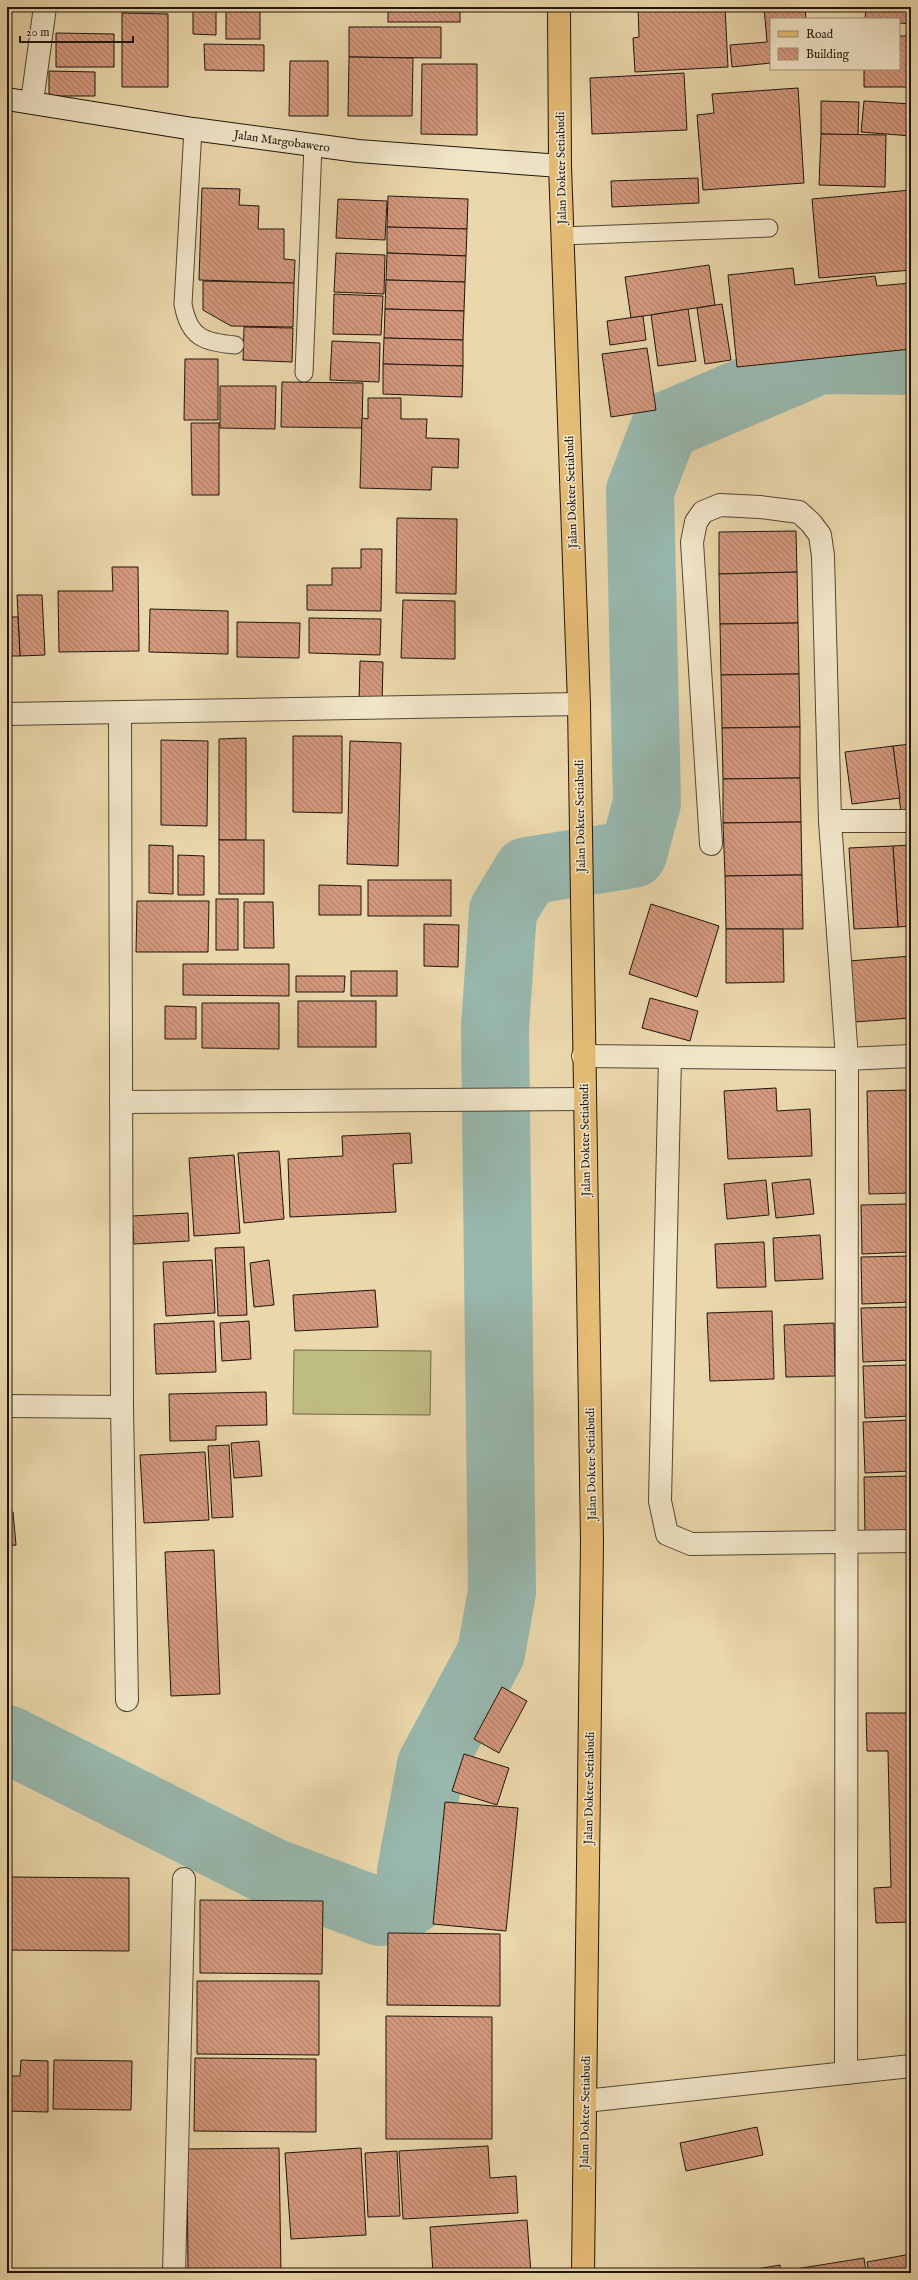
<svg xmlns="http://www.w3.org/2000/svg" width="918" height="2280" font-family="'IM FELL English',serif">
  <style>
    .garden { fill: #bfbc83; stroke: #6e6848 }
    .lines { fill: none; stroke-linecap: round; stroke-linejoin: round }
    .river { stroke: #98b8ae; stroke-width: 68 }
    .building { fill: url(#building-back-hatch); stroke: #1e150d }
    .lane-casing { stroke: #514634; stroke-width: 19 }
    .street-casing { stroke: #514634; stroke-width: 24 }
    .secondary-casing { stroke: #1e150d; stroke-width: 24 }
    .primary-casing { stroke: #1e150d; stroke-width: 24 }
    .lane { stroke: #f1e5c8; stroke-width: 17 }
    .street { stroke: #f1e5c8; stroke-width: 22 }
    .secondary { stroke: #f1e5c8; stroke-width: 22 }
    .primary { stroke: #e5bc76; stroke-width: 22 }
    .labels { text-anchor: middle; stroke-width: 3.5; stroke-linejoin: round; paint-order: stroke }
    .street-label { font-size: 12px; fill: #1e150d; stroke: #f1e5c8 }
  </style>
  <defs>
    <pattern id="building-back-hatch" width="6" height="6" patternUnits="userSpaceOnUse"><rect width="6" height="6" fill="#d3987d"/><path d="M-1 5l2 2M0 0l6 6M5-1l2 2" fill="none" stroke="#ab7b65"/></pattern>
  </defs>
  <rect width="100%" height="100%" fill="#ead7ab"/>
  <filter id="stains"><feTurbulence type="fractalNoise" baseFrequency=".005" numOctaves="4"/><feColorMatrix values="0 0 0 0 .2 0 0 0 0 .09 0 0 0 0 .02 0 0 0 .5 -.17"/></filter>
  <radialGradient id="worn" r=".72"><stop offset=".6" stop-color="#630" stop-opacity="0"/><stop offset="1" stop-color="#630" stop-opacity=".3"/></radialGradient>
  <polygon class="garden" points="294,1350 431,1351 430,1415 293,1414"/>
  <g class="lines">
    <polyline class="river" points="7,1739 270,1871 380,1912 411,1901 411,1871 431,1765 491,1653 502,1592 495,1028 503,911 527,871 633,854 647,803 640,491 665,426 820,360 911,361"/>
  </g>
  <g class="building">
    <polygon points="193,7 216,7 216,35 193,34"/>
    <rect x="226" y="7" width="34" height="32"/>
    <rect x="388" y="7" width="72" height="15"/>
    <polygon points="638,7 725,7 728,67 635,72 633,38 639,37"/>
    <polygon points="764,7 805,7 806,19 771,19 771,63 732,67 730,45 767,42"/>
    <polygon points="866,7 911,7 911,24 899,23 899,19 865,19"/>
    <polygon points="122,13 168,14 168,87 122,87"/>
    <polygon points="349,27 441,27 441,58 349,57"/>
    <polygon points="56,33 114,34 114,67 56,67"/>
    <polygon points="899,36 911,36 911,87 864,87 864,69 899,69"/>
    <polygon points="204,44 264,45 264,71 205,70"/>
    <polygon points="349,57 413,58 412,116 348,116"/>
    <polygon points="290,61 328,61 328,116 289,116"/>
    <polygon points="422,64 477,64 477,135 421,134"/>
    <polygon points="49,71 95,72 95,96 49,96"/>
    <polygon points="684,73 687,130 592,134 590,78"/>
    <polygon points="798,88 804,183 703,190 697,115 714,113 712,94"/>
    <polygon points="821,101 859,102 858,135 821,134"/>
    <polygon points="864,101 911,104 911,136 861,132"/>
    <polygon points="821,134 886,135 885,187 819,185"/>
    <polygon points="698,178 699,203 612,207 611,181"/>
    <polygon points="202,188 240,189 239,205 259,206 258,229 284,229 284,259 295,260 294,283 199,280"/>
    <polygon points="911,190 911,270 819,278 812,199"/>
    <polygon points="388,196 468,199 467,229 387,227"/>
    <polygon points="338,199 387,201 385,240 336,238"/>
    <polygon points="387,227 467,229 466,256 387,253"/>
    <polygon points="336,253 385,255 384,294 334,292"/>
    <polygon points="387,253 466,256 465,282 386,280"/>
    <polygon points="709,265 715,305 631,318 625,277"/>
    <polygon points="793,268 795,285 875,276 877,286 911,283 911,349 737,367 728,275"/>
    <polygon points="386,280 465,282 464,311 385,309"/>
    <polygon points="203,281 294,283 293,327 231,326 203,310"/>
    <polygon points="334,294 383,296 381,335 333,334"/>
    <polygon points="722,304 731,360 705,364 697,308"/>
    <polygon points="385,309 464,311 463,340 384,338"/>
    <polygon points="688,309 696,361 658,366 651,315"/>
    <polygon points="643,316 646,340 610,345 607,321"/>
    <polygon points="244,327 293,328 292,362 243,360"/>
    <polygon points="384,338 463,340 463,366 383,364"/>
    <polygon points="332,341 380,343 379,382 330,380"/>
    <polygon points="647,348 656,410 611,417 602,354"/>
    <polygon points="185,359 218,359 218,420 184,420"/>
    <polygon points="383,364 463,366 462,397 383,394"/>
    <polygon points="282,382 363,383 362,428 281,427"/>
    <polygon points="220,386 276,386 275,429 220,428"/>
    <polygon points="368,398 401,398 401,419 427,419 426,438 459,439 458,468 432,467 431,490 360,488 362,418 368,419"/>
    <polygon points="191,423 219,423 219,495 192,495"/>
    <polygon points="397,518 457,519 456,594 396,593"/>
    <polygon points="796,531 797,572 719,574 719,532"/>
    <polygon points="361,549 382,549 381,611 307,610 307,585 332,585 332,568 361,568"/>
    <polygon points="112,567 138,567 139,651 59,652 58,591 113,591"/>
    <polygon points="797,572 798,623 720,624 719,574"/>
    <polygon points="17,595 42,595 45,655 20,656"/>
    <polygon points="403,600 455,601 455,659 401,658"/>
    <polygon points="150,609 228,611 228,654 149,652"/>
    <polygon points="7,617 18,617 20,656 7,656"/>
    <polygon points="309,618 381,619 380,655 309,653"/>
    <polygon points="237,622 300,623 299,658 237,657"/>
    <polygon points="798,623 799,674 721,675 720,624"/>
    <polygon points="360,661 383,662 382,704 359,703"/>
    <polygon points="799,674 800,727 722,728 721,675"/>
    <polygon points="800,727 800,778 723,779 722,728"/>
    <polygon points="293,736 342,736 342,813 293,812"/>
    <polygon points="246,738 246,840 219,840 219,739"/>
    <polygon points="161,740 208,741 207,826 161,825"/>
    <polygon points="350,741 401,743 398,866 347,864"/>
    <polygon points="911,744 911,811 901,813 893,746"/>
    <polygon points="893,746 900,798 852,804 845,752"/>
    <polygon points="800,778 801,822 723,823 723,779"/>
    <polygon points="801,822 802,875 725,876 723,823"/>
    <rect x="219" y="840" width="45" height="54"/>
    <polygon points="149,845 173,846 173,894 149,893"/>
    <polygon points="911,845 911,926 898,927 893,846"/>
    <polygon points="893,846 898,927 854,929 849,848"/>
    <polygon points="178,855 204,856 204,895 178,895"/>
    <polygon points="802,875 803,929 726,929 725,876"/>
    <rect x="368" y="880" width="83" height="36"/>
    <polygon points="319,885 361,886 361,915 319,915"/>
    <rect x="216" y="899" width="22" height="51"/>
    <polygon points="137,901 209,901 208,952 136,952"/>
    <polygon points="244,902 273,902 274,948 244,948"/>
    <polygon points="651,904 719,926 697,997 629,974"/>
    <polygon points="424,924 459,925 458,967 424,966"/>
    <polygon points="726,929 783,929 784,982 726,983"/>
    <polygon points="911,956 911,1018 854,1022 849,961"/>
    <polygon points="183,964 289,964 289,996 183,995"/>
    <rect x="351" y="971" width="46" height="25"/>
    <polygon points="296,976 345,976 344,992 296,992"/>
    <polygon points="650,998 698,1011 690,1041 642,1028"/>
    <rect x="298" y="1001" width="78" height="46"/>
    <polygon points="202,1003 279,1003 279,1049 202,1048"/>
    <polygon points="165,1006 196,1007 196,1039 165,1039"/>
    <polygon points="776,1088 777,1111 810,1109 812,1156 728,1159 724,1091"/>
    <polygon points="911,1090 911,1193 869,1194 867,1091"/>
    <polygon points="410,1133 412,1163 393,1164 396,1212 290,1217 288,1159 343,1156 342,1136"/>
    <polygon points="279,1151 284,1219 244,1223 238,1153"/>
    <polygon points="234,1155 240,1233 194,1236 189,1158"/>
    <polygon points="810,1179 814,1214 776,1218 772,1183"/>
    <polygon points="766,1180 769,1215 727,1219 724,1184"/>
    <polygon points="907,1204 909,1252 862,1254 861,1205"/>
    <polygon points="188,1213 189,1241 134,1244 132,1216"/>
    <polygon points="820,1235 823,1279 775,1281 773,1238"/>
    <polygon points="764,1242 766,1287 717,1288 715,1244"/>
    <polygon points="244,1247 247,1315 218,1316 215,1248"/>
    <polygon points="911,1256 911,1302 862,1304 861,1257"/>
    <polygon points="212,1260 215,1313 166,1316 163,1262"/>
    <polygon points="269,1260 274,1305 254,1307 250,1263"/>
    <polygon points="375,1290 378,1327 295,1331 293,1295"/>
    <polygon points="911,1307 911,1360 863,1362 861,1308"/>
    <polygon points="772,1311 774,1379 710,1381 707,1313"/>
    <polygon points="214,1321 216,1372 156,1374 154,1324"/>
    <polygon points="249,1321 251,1359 222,1361 220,1323"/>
    <polygon points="834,1323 835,1376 786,1377 784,1325"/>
    <polygon points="911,1365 911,1416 865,1418 863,1366"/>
    <polygon points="266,1392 267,1425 216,1426 216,1440 170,1441 169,1394"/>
    <polygon points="911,1420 911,1471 865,1473 863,1422"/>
    <polygon points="259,1441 262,1476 234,1478 231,1443"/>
    <polygon points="229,1445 233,1517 212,1518 208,1446"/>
    <polygon points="205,1452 209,1520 144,1523 140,1455"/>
    <polygon points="911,1476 911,1532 865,1534 864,1477"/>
    <polygon points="7,1512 13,1512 16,1545 7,1546"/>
    <polygon points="214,1550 220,1694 171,1696 165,1552"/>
    <polygon points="502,1687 527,1701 499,1753 474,1739"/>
    <polygon points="866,1713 911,1713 911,1922 876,1923 874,1888 891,1887 888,1751 867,1751"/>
    <polygon points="464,1754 509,1768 497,1805 452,1791"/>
    <polygon points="445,1802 518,1808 506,1931 433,1924"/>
    <polygon points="7,1877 129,1878 129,1951 7,1950"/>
    <polygon points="200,1900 323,1901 322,1974 200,1973"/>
    <polygon points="388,1933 500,1934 500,2006 387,2005"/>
    <polygon points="197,1981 319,1981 319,2055 197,2054"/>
    <polygon points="386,2016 492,2017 492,2139 386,2139"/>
    <polygon points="195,2058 316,2059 316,2132 194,2131"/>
    <polygon points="21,2060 48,2061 48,2112 7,2111 7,2076 20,2076"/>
    <polygon points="54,2060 132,2061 131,2110 53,2109"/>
    <polygon points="757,2127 763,2155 686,2171 680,2143"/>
    <polygon points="488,2146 490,2178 516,2176 518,2213 403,2219 399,2151"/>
    <polygon points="279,2148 281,2273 188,2273 187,2149"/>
    <polygon points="361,2148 366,2235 291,2239 285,2153"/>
    <polygon points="397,2151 400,2216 368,2217 365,2153"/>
    <polygon points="527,2220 531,2273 433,2273 430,2227"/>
    <polygon points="911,2254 911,2273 869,2273 867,2262"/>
    <polygon points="864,2258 866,2273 784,2273 783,2271"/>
    <polygon points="780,2265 781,2273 733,2273"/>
  </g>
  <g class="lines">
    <g class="lane-casing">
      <g id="lane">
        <path d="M193,129l-10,175c6,34 21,38 52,41"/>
        <polyline points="562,236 769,228"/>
        <polyline points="304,373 313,145"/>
      </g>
    </g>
    <g class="street-casing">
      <g id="street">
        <polyline points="32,102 45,7"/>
        <polyline points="120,713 122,1407 127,1700"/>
        <polyline points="7,714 579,704"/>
        <polyline points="830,821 911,821"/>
        <polyline points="711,844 692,542 696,522 703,512 720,505 760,507 799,512 811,523 820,535 823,556 830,821 847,1059 846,2073"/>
        <polyline points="583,1056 847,1059 911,1056"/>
        <polyline points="670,1057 660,1501 667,1534 691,1544 911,1541"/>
        <polyline points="121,1102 584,1099"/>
        <polyline points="7,1406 122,1407"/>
        <polyline points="585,2101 911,2066"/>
        <polyline points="174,2273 184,1879"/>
      </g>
    </g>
    <g class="secondary-casing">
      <polyline id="secondary" points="7,99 193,129 358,151 560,166"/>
    </g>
    <g class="primary-casing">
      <polyline id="primary" points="559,7 560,166 579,704 592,1542 583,2273"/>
    </g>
    <use href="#lane" class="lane"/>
    <use href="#street" class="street"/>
    <use href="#secondary" class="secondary"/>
    <use href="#primary" class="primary"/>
  </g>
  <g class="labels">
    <g class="street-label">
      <text transform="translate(282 141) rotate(8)" y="4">Jalan Margobawero</text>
      <text transform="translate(561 168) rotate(-91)" y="4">Jalan Dokter Setiabudi</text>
      <text transform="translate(571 492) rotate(-92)" y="4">Jalan Dokter Setiabudi</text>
      <text transform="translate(580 816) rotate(-91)" y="4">Jalan Dokter Setiabudi</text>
      <text transform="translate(585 1140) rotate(-91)" y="4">Jalan Dokter Setiabudi</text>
      <text transform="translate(591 1464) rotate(-91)" y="4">Jalan Dokter Setiabudi</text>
      <text transform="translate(589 1788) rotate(-89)" y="4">Jalan Dokter Setiabudi</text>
      <text transform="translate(585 2112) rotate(-89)" y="4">Jalan Dokter Setiabudi</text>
    </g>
  </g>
  <rect width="918" height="2280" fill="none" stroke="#ead7ab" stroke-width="24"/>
  <rect x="8" y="8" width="902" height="2264" fill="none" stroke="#1e150d" stroke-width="2"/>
  <rect x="12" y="12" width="894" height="2256" fill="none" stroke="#1e150d"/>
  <rect x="770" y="18" width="130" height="52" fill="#f1e5c8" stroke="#9d927d"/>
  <rect x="778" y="31" width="20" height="6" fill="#e5bc76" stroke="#9d927d"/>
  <text x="806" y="38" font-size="12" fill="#1e150d">Road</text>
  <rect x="778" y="48" width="20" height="12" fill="url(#building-back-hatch)" stroke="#9d927d"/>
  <text x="806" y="58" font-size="12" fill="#1e150d">Building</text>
  <path d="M20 36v6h113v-6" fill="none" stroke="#1e150d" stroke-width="2"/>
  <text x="26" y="36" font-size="12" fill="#1e150d" stroke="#f1e5c8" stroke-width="3" paint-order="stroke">20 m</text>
  <rect width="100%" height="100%" filter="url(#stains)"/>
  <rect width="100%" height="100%" fill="url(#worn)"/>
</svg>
